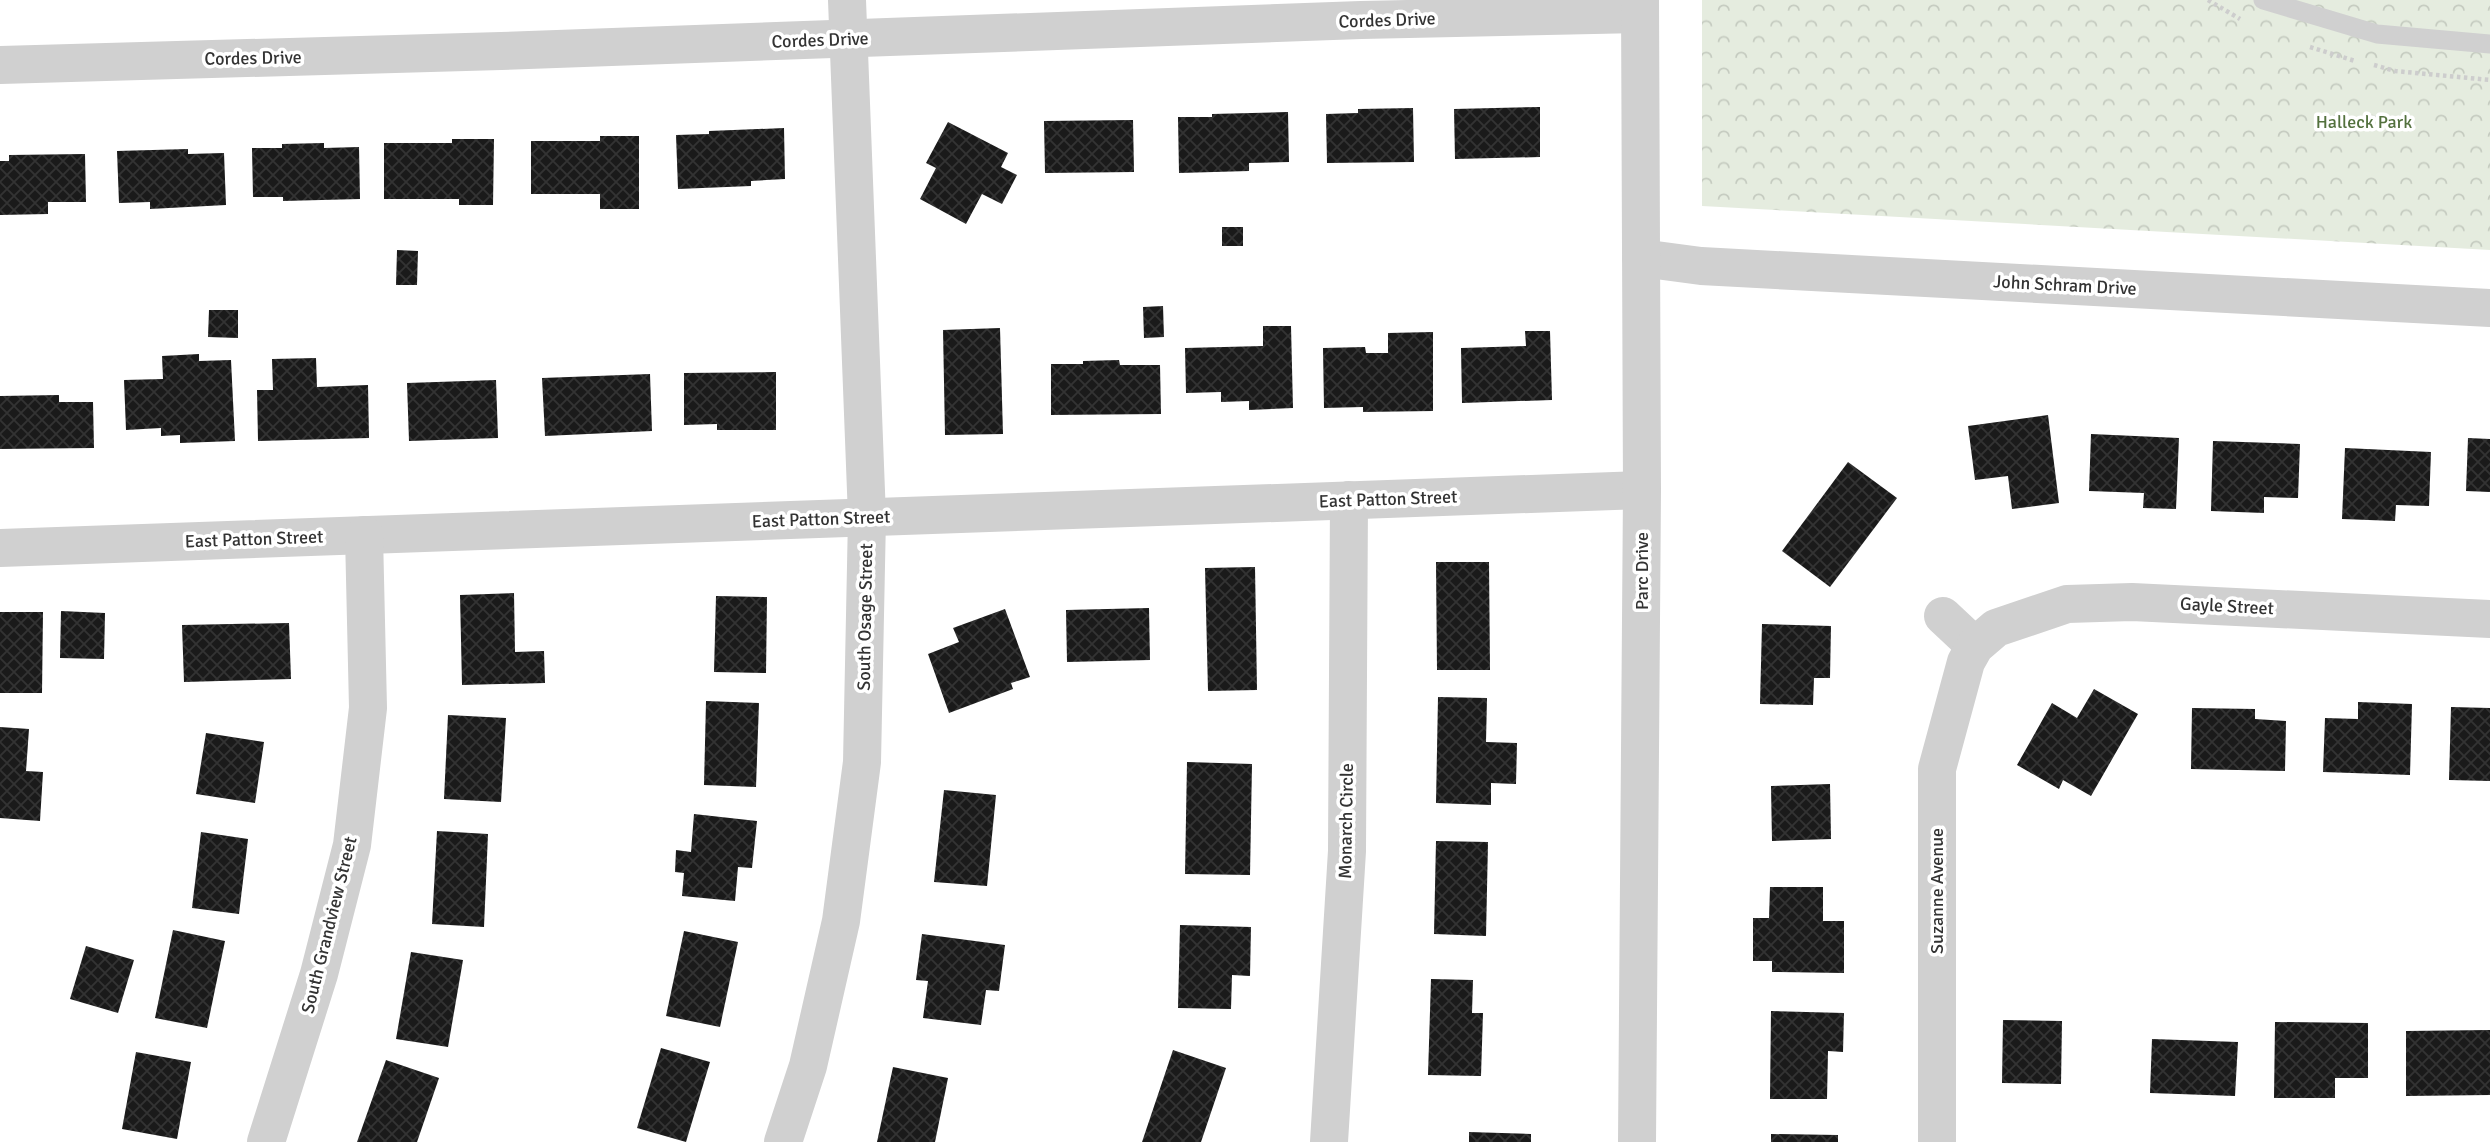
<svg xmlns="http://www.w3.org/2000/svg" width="2490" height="1142" font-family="Signika,sans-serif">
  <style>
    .forest { fill: url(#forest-crowns) }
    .building { fill: url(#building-cross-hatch) }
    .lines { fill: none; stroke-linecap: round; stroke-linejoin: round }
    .path { stroke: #cdcdcd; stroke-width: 4.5; stroke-dasharray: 3.5 3.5; stroke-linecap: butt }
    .lane { stroke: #d0d0d0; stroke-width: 19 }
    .street { stroke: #d0d0d0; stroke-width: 38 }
    .labels { text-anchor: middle; stroke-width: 7; stroke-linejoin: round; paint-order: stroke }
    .street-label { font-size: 18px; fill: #333; stroke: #fff }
    .park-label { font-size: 18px; fill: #53713e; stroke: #fff }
  </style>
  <defs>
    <pattern id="forest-crowns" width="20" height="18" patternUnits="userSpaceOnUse" patternTransform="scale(1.75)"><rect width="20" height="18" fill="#e5ecdf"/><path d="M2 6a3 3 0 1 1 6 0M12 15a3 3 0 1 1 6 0" fill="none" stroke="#c5cbc0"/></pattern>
    <pattern id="building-cross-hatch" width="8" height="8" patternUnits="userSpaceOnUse" patternTransform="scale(1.75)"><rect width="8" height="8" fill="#1a1a1a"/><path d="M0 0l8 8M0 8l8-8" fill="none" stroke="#333"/></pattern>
  </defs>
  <rect width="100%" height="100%" fill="#fff"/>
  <polygon class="forest" points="1702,0 2490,0 2490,250 1702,206"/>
  <g class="building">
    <polygon points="1540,107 1540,157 1455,159 1454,109"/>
    <polygon points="1413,108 1414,162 1327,163 1326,114 1358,113 1358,109"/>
    <polygon points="1288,112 1289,162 1249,163 1249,171 1179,173 1178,117 1212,117 1212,114"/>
    <polygon points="1133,120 1134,172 1045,173 1044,121"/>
    <polygon points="948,122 1008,153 1001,167 1017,175 1002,204 982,194 966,224 920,199 936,168 926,163"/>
    <polygon points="784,128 785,179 751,181 751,186 678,189 676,135 709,134 709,131"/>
    <polygon points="600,136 639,136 639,209 600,209 600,194 531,194 531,141 600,141"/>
    <polygon points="452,139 494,139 493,205 459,205 459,199 384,199 384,143 452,143"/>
    <polygon points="324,143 324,148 359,147 360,199 283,201 283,197 253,197 252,148 282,148 282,144"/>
    <polygon points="188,149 188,154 224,153 226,205 150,209 150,202 119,203 117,151"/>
    <polygon points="85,154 86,202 48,202 48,214 0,215 0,161 9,161 9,155"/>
    <rect x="1222" y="227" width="21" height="19"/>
    <polygon points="397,250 418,251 417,285 396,285"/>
    <polygon points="1163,306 1164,337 1144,338 1143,307"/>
    <polygon points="209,310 238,310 238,338 208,337"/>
    <polygon points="1263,326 1291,326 1293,408 1249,410 1249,401 1221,402 1221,392 1186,393 1185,348 1263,346"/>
    <polygon points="1000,328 1003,434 945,435 943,330"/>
    <polygon points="1525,331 1550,331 1552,400 1462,403 1461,348 1526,346"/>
    <polygon points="1433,332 1433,411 1363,412 1363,407 1324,408 1323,348 1365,347 1366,353 1388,353 1388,333"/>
    <polygon points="199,354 199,361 231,360 235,441 180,443 180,435 161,436 161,428 126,430 124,380 163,379 162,356"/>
    <polygon points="316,358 317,387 368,385 369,438 258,441 257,390 273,390 272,359"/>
    <polygon points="1119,360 1120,365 1160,365 1161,414 1051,415 1051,364 1083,364 1083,361"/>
    <polygon points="776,372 776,430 717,430 717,424 684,425 684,373"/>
    <polygon points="650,374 652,431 545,436 542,378"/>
    <polygon points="496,380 498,438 409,441 407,383"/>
    <polygon points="59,395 59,402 93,402 94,448 0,449 0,396"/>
    <polygon points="2048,415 2059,503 2012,509 2008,476 1975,480 1968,426"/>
    <polygon points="2091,434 2179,438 2176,509 2143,508 2144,493 2089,491"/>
    <polygon points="2468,438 2490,439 2490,492 2466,491"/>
    <polygon points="2213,441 2300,444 2298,498 2264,497 2264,513 2211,511"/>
    <polygon points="2345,448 2431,452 2429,506 2396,505 2395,521 2342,519"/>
    <polygon points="1848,462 1897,498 1830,587 1782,551"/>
    <polygon points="1436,562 1489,562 1490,670 1437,670"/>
    <polygon points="1255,567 1257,690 1208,691 1205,568"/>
    <polygon points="514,593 515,652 544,651 545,683 462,685 460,595"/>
    <polygon points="716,596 767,597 766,673 714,672"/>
    <polygon points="1149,608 1150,660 1067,662 1066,610"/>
    <polygon points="1005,609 1030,677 1011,683 1013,689 949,713 928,654 959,642 953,628"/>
    <polygon points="61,611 105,613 104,659 60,658"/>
    <polygon points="0,612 43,612 42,693 0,693"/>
    <polygon points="289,623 291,679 184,682 182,625"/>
    <polygon points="1762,624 1831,626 1830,678 1814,678 1813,705 1760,704"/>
    <polygon points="2094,689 2138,714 2091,796 2063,780 2059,789 2017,765 2052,703 2077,718"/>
    <polygon points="1438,697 1487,698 1486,742 1517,743 1516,784 1491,783 1491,805 1436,803"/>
    <polygon points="706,701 759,703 756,787 704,785"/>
    <polygon points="2358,702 2412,704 2410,775 2323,772 2325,718 2358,719"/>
    <polygon points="2451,707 2490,708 2490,781 2449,780"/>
    <polygon points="2192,708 2255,709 2255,719 2286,721 2285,771 2191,769"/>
    <polygon points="448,715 506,718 501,802 444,799"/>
    <polygon points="0,727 29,729 26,771 43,772 40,821 0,818"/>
    <polygon points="206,733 264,742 255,803 196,794"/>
    <polygon points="1187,762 1252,764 1250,875 1185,874"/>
    <polygon points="1830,784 1831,839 1772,841 1771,786"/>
    <polygon points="944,790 996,795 987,886 934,882"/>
    <polygon points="694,814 757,821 752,868 738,867 735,901 682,896 684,873 675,872 676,850 691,852"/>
    <polygon points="437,831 488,834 484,927 432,924"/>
    <polygon points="201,832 248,839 239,914 192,908"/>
    <polygon points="1436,841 1488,842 1486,936 1434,934"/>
    <polygon points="1770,887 1823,887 1823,921 1844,921 1844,973 1772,972 1772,961 1753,961 1753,918 1769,918"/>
    <polygon points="1180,925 1251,927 1250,976 1232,975 1231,1009 1178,1008"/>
    <polygon points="173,930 225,941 207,1028 155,1018"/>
    <polygon points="684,931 738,942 720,1027 666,1016"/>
    <polygon points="922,934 1005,945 999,991 986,990 981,1025 923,1018 928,981 916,980"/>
    <polygon points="86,946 134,960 118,1013 70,999"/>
    <polygon points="411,952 463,960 448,1047 396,1039"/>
    <polygon points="1431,979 1473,980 1472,1013 1483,1013 1481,1076 1428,1075"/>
    <polygon points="1771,1011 1844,1013 1843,1052 1828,1051 1827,1099 1770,1099"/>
    <polygon points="2003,1020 2062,1021 2061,1084 2002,1083"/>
    <polygon points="2275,1022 2368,1023 2368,1078 2335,1078 2335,1098 2274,1098"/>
    <polygon points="2490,1030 2490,1095 2406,1096 2406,1031"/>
    <polygon points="2152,1039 2238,1042 2235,1096 2150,1093"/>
    <polygon points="661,1048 710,1062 686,1142 637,1128"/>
    <polygon points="1173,1050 1226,1068 1201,1142 1142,1142"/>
    <polygon points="136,1052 191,1062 177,1139 122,1129"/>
    <polygon points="386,1060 439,1078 417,1142 357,1142"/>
    <polygon points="893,1067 948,1078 935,1142 877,1142"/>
    <polygon points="1469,1132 1531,1134 1531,1142 1469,1142"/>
    <polygon points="1771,1134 1838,1135 1838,1142 1771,1142"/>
  </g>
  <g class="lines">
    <g class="path">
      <polyline points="2208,0 2240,19"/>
      <polyline points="2310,47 2355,61"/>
      <polyline points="2374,65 2395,71 2490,80"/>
    </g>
    <polyline class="lane" points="2263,0 2377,34 2490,44"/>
    <g class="street">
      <polyline points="0,65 501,51 1361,20 1640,14"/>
      <polyline points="1641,258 1701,266 2490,308"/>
      <polyline points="0,548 1642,490"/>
      <polyline points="1943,616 1975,646"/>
      <polyline points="266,1142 319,974 352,845 368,708 364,535"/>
      <polyline points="783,1142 808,1066 841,921 862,762 867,517 847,0"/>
      <polyline points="1329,1142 1347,851 1349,500"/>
      <polyline points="1637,1142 1642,490 1640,0"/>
      <polyline points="1937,1142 1937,769 1966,662 1975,646 1996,628 2067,604 2132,602 2490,619"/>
    </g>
  </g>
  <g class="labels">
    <g class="street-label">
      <text transform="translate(1387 20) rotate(-2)" y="6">Cordes Drive</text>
      <text transform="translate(820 40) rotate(-2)" y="6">Cordes Drive</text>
      <text transform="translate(253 58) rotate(-1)" y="6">Cordes Drive</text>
      <text transform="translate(2065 285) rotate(3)" y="6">John Schram Drive</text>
      <text transform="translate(1388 499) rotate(-2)" y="6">East Patton Street</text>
      <text transform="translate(821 519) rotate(-2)" y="6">East Patton Street</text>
      <text transform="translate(254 539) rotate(-2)" y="6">East Patton Street</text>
      <text transform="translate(1642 571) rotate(-90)" y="6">Parc Drive</text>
      <text transform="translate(2227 606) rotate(3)" y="6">Gayle Street</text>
      <text transform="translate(865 617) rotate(-89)" y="6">South Osage Street</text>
      <text transform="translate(1346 821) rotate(-89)" y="6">Monarch Circle</text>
      <text transform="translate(1937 891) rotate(-90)" y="6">Suzanne Avenue</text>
      <text transform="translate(329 925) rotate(-76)" y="6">South Grandview Street</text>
    </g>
    <g class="park-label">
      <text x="2364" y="128">Halleck Park</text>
    </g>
  </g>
</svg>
